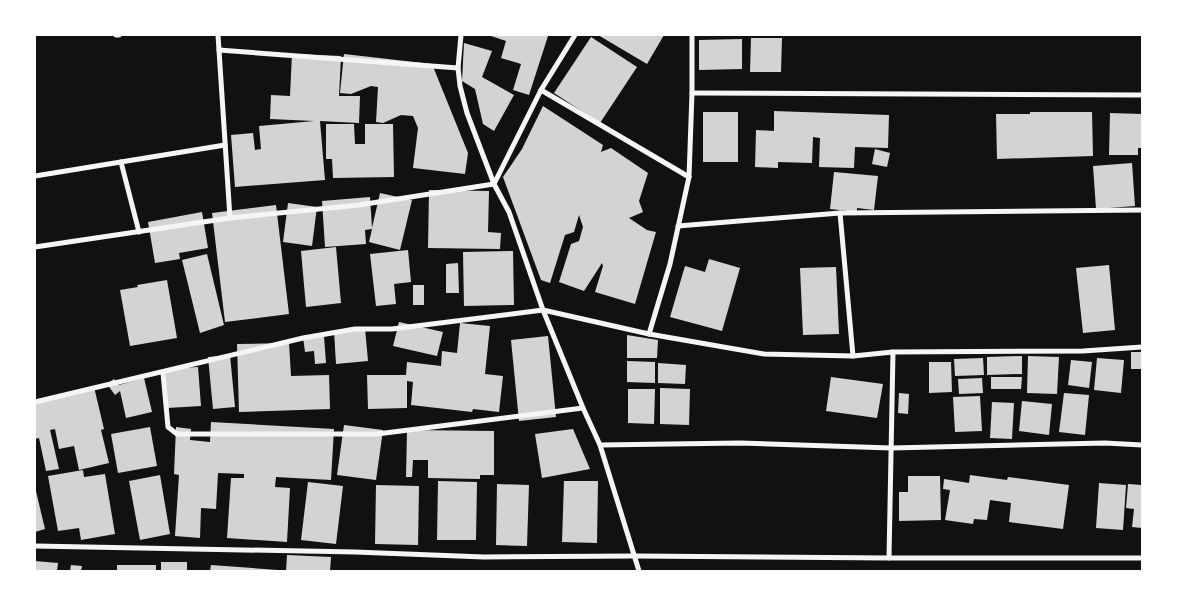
<svg xmlns="http://www.w3.org/2000/svg" width="1177" height="606" font-family="Lato,sans-serif">
  <style>
    .building { fill: #d3d3d3 }
    .lines { fill: none; stroke-linecap: round; stroke-linejoin: round }
    .minor { stroke: #f5f5f5; stroke-width: 5 }
  </style>
  <rect width="100%" height="100%" fill="#111"/>
  <g class="building">
    <polygon points="488,35 548,36 529,95 513,90 521,64 501,58 506,41"/>
    <polygon points="598,35 664,35 647,64"/>
    <polygon points="591,37 637,67 600,123 554,93"/>
    <polygon points="751,38 782,38 781,72 750,72"/>
    <polygon points="742,39 742,69 699,70 699,40"/>
    <polygon points="464,43 492,51 482,77 514,95 494,131 483,124 475,89 462,81"/>
    <polygon points="292,54 341,56 339,96 360,96 359,123 320,121 325,180 235,187 231,135 253,133 255,150 261,149 259,126 314,121 270,119 271,95 290,96"/>
    <polygon points="344,54 432,64 468,153 465,174 413,168 418,128 413,116 401,115 383,123 376,122 378,87 371,86 351,94 340,93"/>
    <polygon points="543,106 603,145 601,152 611,148 648,173 639,201 643,212 629,218 647,230 656,232 635,304 595,292 603,266 602,263 584,291 559,282 571,244 579,241 583,227 579,215 574,232 565,235 550,283 541,280 503,177 522,149"/>
    <polygon points="774,111 889,115 888,148 855,147 854,168 819,167 820,138 813,137 812,163 778,162 778,168 755,167 756,130 774,131"/>
    <rect x="703" y="112" width="35" height="50"/>
    <polygon points="1030,112 1092,112 1093,156 997,159 996,114 1030,114"/>
    <polygon points="1110,113 1142,114 1142,148 1138,148 1138,155 1109,155"/>
    <polygon points="326,124 354,124 355,144 365,144 365,124 393,124 394,177 333,178 332,159 326,159"/>
    <polygon points="875,149 890,153 887,167 872,164"/>
    <polygon points="1132,163 1135,206 1096,209 1093,166"/>
    <polygon points="834,172 878,176 874,210 857,208 857,212 830,209"/>
    <polygon points="429,190 489,191 488,232 501,233 500,249 428,248"/>
    <polygon points="380,193 412,200 400,250 369,242 372,229 365,230 366,244 325,247 322,201 370,197 372,228"/>
    <polygon points="288,203 317,207 312,246 283,242"/>
    <polygon points="276,205 289,314 225,322 212,213"/>
    <polygon points="202,212 208,248 179,253 180,259 155,263 148,222"/>
    <polygon points="336,247 341,303 306,307 301,251"/>
    <polygon points="408,250 411,282 394,284 396,304 376,306 370,254"/>
    <polygon points="513,251 514,305 464,306 463,252"/>
    <polygon points="207,254 224,325 200,333 182,260"/>
    <polygon points="709,259 740,268 722,331 670,317 685,266 705,272"/>
    <polygon points="458,263 459,293 446,293 446,264"/>
    <polygon points="1109,265 1115,330 1083,333 1076,268"/>
    <polygon points="836,267 839,334 803,335 800,268"/>
    <polygon points="167,280 177,338 130,346 120,290 138,287 137,285"/>
    <rect x="413" y="285" width="11" height="20"/>
    <polygon points="399,322 443,332 437,356 393,346"/>
    <polygon points="460,323 490,326 485,374 503,376 499,412 473,409 472,412 411,405 413,382 407,381 407,408 368,409 367,375 406,375 407,362 441,366 442,351 457,353"/>
    <polygon points="365,328 368,361 336,364 334,331"/>
    <polygon points="627,335 658,340 657,358 627,358"/>
    <polygon points="324,336 326,363 315,364 314,351 305,352 303,337"/>
    <polygon points="548,336 556,417 519,421 511,340"/>
    <polygon points="289,343 291,376 329,375 330,409 239,412 237,344"/>
    <rect x="1131" y="352" width="11" height="17"/>
    <polygon points="230,355 235,407 213,409 208,357"/>
    <polygon points="1022,356 1022,374 987,375 987,357"/>
    <polygon points="1028,356 1059,357 1057,394 1027,393"/>
    <polygon points="983,358 984,375 955,376 954,359"/>
    <polygon points="1097,358 1124,360 1121,393 1094,390"/>
    <polygon points="1071,360 1092,362 1089,388 1068,385"/>
    <polygon points="627,361 655,362 655,383 627,382"/>
    <polygon points="929,362 951,362 952,392 929,393"/>
    <polygon points="658,363 686,365 685,384 658,383"/>
    <polygon points="198,367 201,406 167,408 165,369"/>
    <polygon points="831,377 883,384 877,418 826,411"/>
    <polygon points="991,377 1022,377 1021,389 991,389"/>
    <polygon points="144,378 152,412 126,418 120,391 115,395 107,384 114,379 119,385"/>
    <polygon points="982,378 983,393 959,394 958,379"/>
    <polygon points="94,387 104,429 101,430 109,463 79,470 74,446 59,449 55,429 50,430 59,469 46,471 39,438 35,439 35,401"/>
    <polygon points="660,388 690,389 689,425 660,424"/>
    <polygon points="628,389 655,389 654,424 628,423"/>
    <polygon points="899,393 909,394 908,414 898,413"/>
    <polygon points="1064,393 1089,395 1085,435 1059,432"/>
    <polygon points="980,396 982,431 955,432 953,397"/>
    <polygon points="1022,401 1052,404 1049,435 1019,431"/>
    <polygon points="992,402 1014,403 1012,439 990,438"/>
    <polygon points="211,422 334,429 331,480 276,477 275,487 290,488 287,542 227,538 231,478 244,478 244,474 218,473 216,509 201,508 200,538 175,536 179,475 174,474 176,427 191,429 190,440 210,442"/>
    <polygon points="344,425 383,430 376,480 337,475"/>
    <polygon points="150,427 157,466 118,473 111,434"/>
    <polygon points="573,429 590,469 542,478 535,434"/>
    <polygon points="407,430 494,431 494,475 480,475 480,479 428,478 428,460 413,460 412,477 406,477"/>
    <polygon points="83,470 84,477 105,474 115,534 81,540 79,528 58,531 48,476"/>
    <polygon points="160,475 170,534 140,540 129,481"/>
    <polygon points="970,475 1007,480 1008,477 1069,485 1063,529 1009,522 1011,503 990,500 987,520 974,519 973,524 945,520 950,490 943,489 944,479 969,483"/>
    <polygon points="908,476 940,476 941,520 899,521 899,492 908,492"/>
    <polygon points="438,481 477,482 476,540 437,540"/>
    <polygon points="564,481 598,481 597,543 562,542"/>
    <polygon points="308,482 343,486 336,544 301,540"/>
    <polygon points="1099,483 1126,485 1123,530 1096,528"/>
    <polygon points="497,484 529,485 527,546 496,545"/>
    <polygon points="1128,484 1142,485 1142,528 1132,527 1134,509 1126,508"/>
    <polygon points="376,485 419,486 418,545 375,544"/>
    <polygon points="35,487 45,529 35,532"/>
    <polygon points="287,555 331,557 330,571 286,571"/>
    <polygon points="35,561 58,563 57,571 35,571"/>
    <rect x="161" y="562" width="26" height="9"/>
    <polygon points="71,565 82,566 81,571 70,571"/>
    <rect x="117" y="565" width="39" height="6"/>
    <polygon points="211,565 278,570 278,571 210,571"/>
  </g>
  <g class="lines">
    <g class="minor">
      <polyline points="116,35 119,35"/>
      <polyline points="218,35 230,218"/>
      <polyline points="461,35 458,68 460,86 467,113 494,184 509,212 543,310 583,408 600,445 639,571"/>
      <polyline points="219,50 458,68"/>
      <polyline points="541,90 689,177"/>
      <polyline points="692,93 1142,95"/>
      <polyline points="121,162 139,232"/>
      <polyline points="35,176 225,145"/>
      <polyline points="840,213 853,356"/>
      <polyline points="678,226 840,213 1142,210"/>
      <polyline points="35,247 230,218 359,205 494,184 541,90 575,35"/>
      <polyline points="649,334 670,264 689,177 692,93 692,35"/>
      <polyline points="163,373 168,427 177,434 377,434 583,408"/>
      <polyline points="35,402 303,338 355,329 392,329 543,310 649,334 764,354 853,356 893,352 1083,351 1142,347"/>
      <polyline points="600,445 740,443 891,448 1105,443 1142,445"/>
      <polyline points="35,546 355,552 484,557 635,556 889,558 1142,558"/>
      <polyline points="889,558 893,352"/>
    </g>
  </g>
  <rect width="1177" height="606" fill="none" stroke="#ffffff" stroke-width="72"/>
</svg>
